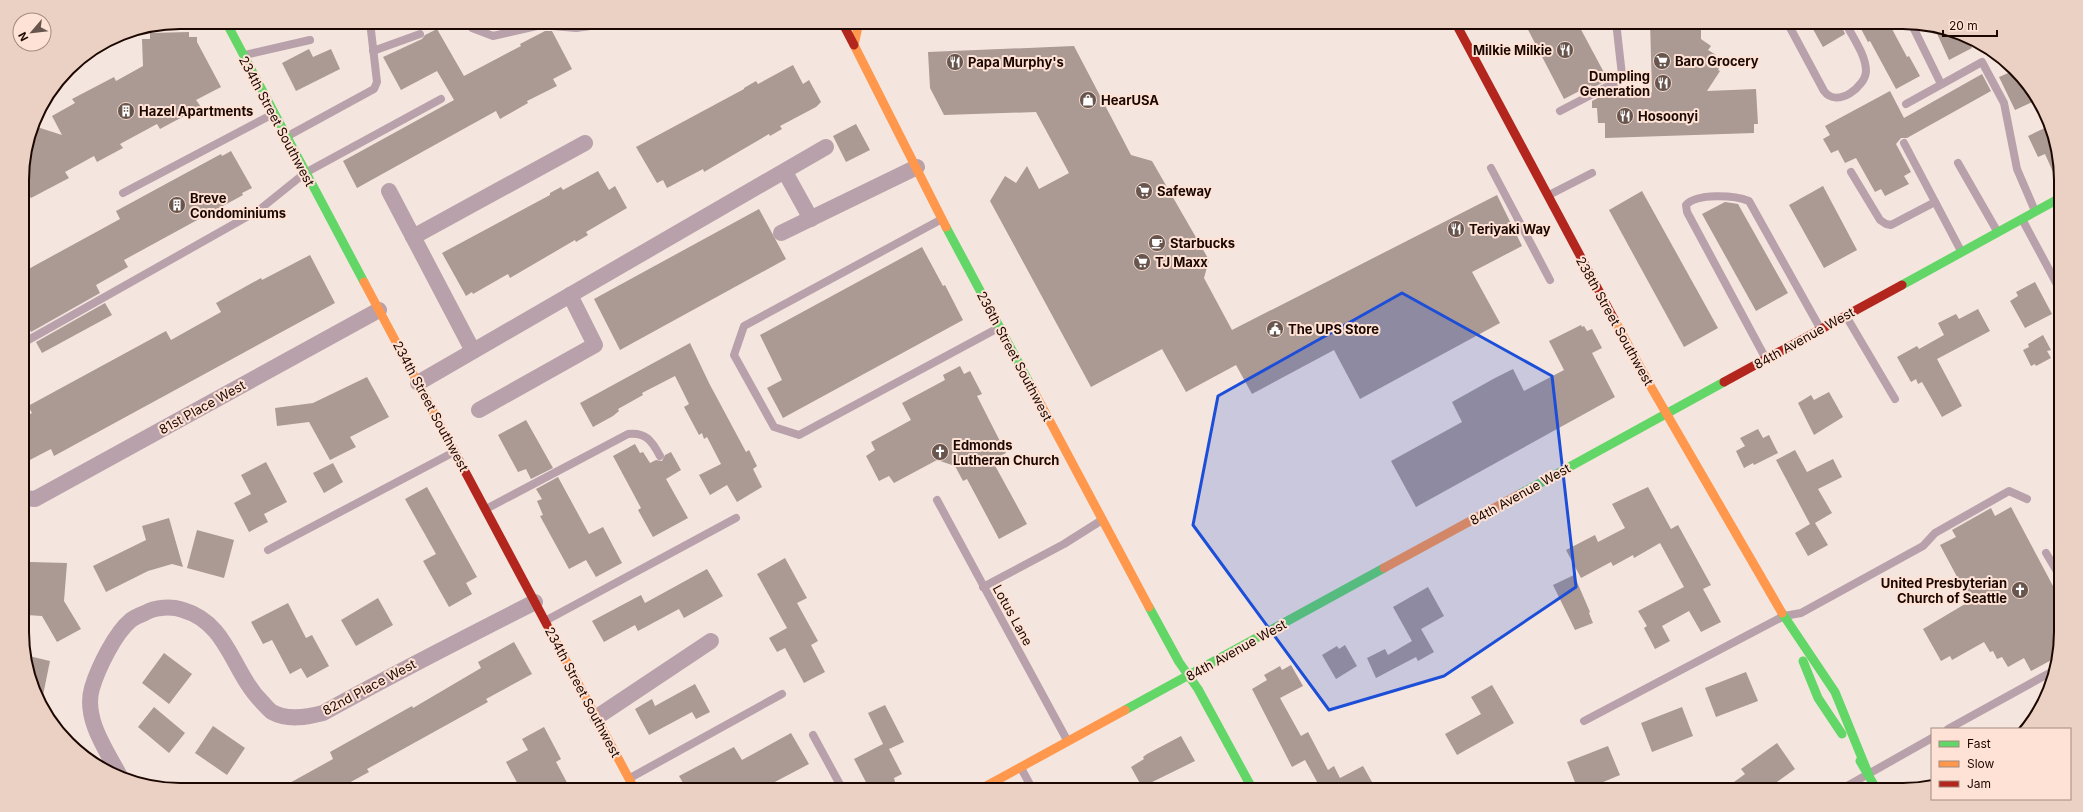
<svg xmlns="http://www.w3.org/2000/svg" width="2083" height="812" font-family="Inter,sans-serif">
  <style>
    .building { fill: #ab9994 }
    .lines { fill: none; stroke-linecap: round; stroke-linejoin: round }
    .lane { stroke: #b8a1ab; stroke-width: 8 }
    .street { stroke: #b8a1ab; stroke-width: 16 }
    .fast { stroke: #63d668; stroke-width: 9 }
    .slow { stroke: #ff974d; stroke-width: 9 }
    .jam { stroke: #b3261e; stroke-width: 9 }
    .marked { fill: #1d4ed8; fill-opacity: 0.2; stroke: #1d4ed8; stroke-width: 3; stroke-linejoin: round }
    .labels { text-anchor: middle; stroke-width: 4; stroke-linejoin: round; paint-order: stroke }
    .poi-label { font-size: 13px; font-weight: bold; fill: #1d0801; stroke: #fde2d5; text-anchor: start }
    .street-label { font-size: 13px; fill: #1d0801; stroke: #fde2d5 }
    .rim { fill: none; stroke: #1d0801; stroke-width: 2 }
  </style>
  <rect width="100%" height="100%" fill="#f4e6de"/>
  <g class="building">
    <polygon points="1524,22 1577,22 1608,80 1592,88 1591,85 1564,99"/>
    <polygon points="1650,22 1701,22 1701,39 1711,46 1708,50 1716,55 1712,60 1721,65 1718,70 1720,71 1707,91 1756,89 1758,124 1754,124 1754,133 1605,138 1605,123 1598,123 1597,108 1592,108 1592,101 1613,90 1615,94 1652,92"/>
    <polygon points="1809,22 1840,22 1845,34 1823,47"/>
    <polygon points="1851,22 1886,22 1890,30 1892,29 1907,57 1909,56 1920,76 1896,89 1870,41 1868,42 1860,27 1855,29"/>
    <polygon points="1934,27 1954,30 1966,36 1972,48 1949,60"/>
    <polygon points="437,29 464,76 521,46 520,44 545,31 552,31 572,69 553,79 557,86 527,101 528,103 500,119 496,111 357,188 343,161 454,100 437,71 401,90 383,57 422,39 425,35"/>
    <polygon points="189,32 189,37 197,37 197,42 221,87 196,100 201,107 160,129 157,124 120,144 123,148 97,162 94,156 65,172 69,178 31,198 28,194 22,197 22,169 34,126 62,135 52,116 75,103 72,99 114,77 116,81 143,66 142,39 150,39 150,33"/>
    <polygon points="1074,46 1131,155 1152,161 1209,260 1204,278 1232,330 1497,195 1522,246 1472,272 1500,323 1360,399 1334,350 1252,394 1236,365 1186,392 1162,349 1091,387 990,201 1005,176 1016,183 1027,166 1039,189 1069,173 1036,112 944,115 930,88 928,52"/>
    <polygon points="309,49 313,57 331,49 340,69 296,91 282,63"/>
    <polygon points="793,65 803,84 809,80 821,102 816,107 780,126 782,129 770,136 769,134 704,172 703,169 667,188 663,180 657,183 636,147 744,89 744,88 756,81 758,84"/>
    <polygon points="2015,70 2022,76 2037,100 2015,110 1999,77"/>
    <polygon points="1982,74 1991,91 1907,138 1901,138 1896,144 1911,172 1904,176 1909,184 1885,196 1881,189 1875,192 1856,158 1845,163 1838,150 1831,153 1823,139 1830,135 1825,126 1890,91 1904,118"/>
    <polygon points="856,124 870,150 846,162 833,136"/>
    <polygon points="2051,125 2060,159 2060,180 2057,181 2045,154 2038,157 2028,136"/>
    <polygon points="231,151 252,188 242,193 243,195 124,260 128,267 96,285 100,293 31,332 23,318 23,272 120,219 116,211 221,154 222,156"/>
    <polygon points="598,171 609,190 615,186 627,208 586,232 588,235 576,242 575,240 510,278 508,274 473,294 472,292 466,296 442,253 550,195 550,193 561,187 563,190"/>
    <polygon points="1823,186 1857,250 1824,268 1789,205"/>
    <polygon points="1642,191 1718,328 1684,347 1609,210"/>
    <polygon points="1725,202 1738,204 1788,293 1756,311 1702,214"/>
    <polygon points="759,209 786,259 620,350 594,299"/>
    <polygon points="922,247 943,286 945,285 963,320 783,418 767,388 782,380 760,335"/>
    <polygon points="310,255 335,303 54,456 51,449 24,463 24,417 32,413 28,406 166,331 171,340 221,312 216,303 261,278 262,280"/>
    <polygon points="2035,282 2052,314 2025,328 2010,301 2018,296 2016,292"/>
    <polygon points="105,303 112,315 42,353 36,342"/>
    <polygon points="1978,309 1990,331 1937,359 1962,406 1942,417 1922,382 1918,384 1916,379 1911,382 1897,357 1917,346 1919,349 1944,335 1938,323 1956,314 1959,319"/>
    <polygon points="1581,325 1582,327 1584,326 1587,331 1592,329 1602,348 1592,353 1615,397 1416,507 1391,461 1462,422 1452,402 1495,378 1513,369 1524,391 1564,370 1549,341"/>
    <polygon points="2043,335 2051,350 2047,351 2051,358 2036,366 2035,364 2031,366 2023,350 2029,347 2028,344"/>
    <polygon points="690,343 709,383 746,452 749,450 757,466 753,469 762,487 737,502 727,485 710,495 699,475 721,464 707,437 704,439 702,433 699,435 684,407 689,404 675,376 642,393 643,395 618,409 619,411 613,416 593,427 580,403"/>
    <polygon points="960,366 964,374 970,371 982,394 977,396 1006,453 992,460 1027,524 999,539 967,479 963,481 955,466 937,460 894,483 889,476 879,481 866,456 875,450 871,442 911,420 902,403 945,380 943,375"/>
    <polygon points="367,377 389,417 350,437 356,447 330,460 309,422 277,426 275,408 313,403"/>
    <polygon points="1829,392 1843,417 1814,435 1798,403 1811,395 1814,400"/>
    <polygon points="526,420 553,468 531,479 526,469 518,472 498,435"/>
    <polygon points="1758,429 1763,438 1769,435 1778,453 1754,465 1753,463 1744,468 1736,451 1745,446 1740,438"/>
    <polygon points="635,444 640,453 643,452 650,463 656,460 662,461 665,455 671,452 681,470 666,479 688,518 653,537 638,510 641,508 613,456"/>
    <polygon points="1795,450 1807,472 1833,459 1842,477 1818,489 1832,513 1815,523 1828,545 1808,556 1795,533 1810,524 1776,460"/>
    <polygon points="266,462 287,502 264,514 268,522 249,532 234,503 251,494 241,475"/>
    <polygon points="333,463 343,482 324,493 313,473"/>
    <polygon points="558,477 589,534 603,527 622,563 596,577 586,560 569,569 540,516 543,515 537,501 542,499 536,489"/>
    <polygon points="427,487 477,577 466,583 472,594 449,607 423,561 436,554 405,499"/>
    <polygon points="1648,487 1671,529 1678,525 1711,585 1703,589 1721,622 1701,632 1689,611 1662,626 1670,641 1655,649 1644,628 1647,626 1638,611 1684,587 1660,543 1634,558 1633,555 1613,566 1611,562 1581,578 1566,550 1595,535 1598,542 1625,528 1612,504"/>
    <polygon points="2011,507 2061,601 2061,632 2057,657 2031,671 2024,658 2008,667 2002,657 1997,659 1993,651 1990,652 1984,642 1952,660 1950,656 1941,661 1923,629 1970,601 1940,545 1956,537 1952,530 1991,508 1995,516"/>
    <polygon points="169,518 183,567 172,564 148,571 106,592 93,566 146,540 142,526"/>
    <polygon points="197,530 234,540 224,578 187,568"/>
    <polygon points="785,558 807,598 797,603 818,641 811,645 825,672 804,683 785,648 777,652 769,638 787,628 757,574"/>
    <polygon points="30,562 67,563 64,601 81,629 57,642 42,616 26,615"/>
    <polygon points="707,569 723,596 684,618 679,609 638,631 635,625 604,642 592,621 641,595 645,603"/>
    <polygon points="1574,575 1590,612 1589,613 1593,623 1575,630 1553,585"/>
    <polygon points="1428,587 1444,616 1421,629 1434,652 1418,661 1416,657 1376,678 1367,658 1385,649 1388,655 1412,641 1393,607"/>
    <polygon points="378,598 393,625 356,646 341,620"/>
    <polygon points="288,603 306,638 312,635 329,666 307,678 301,668 290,674 272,640 263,644 251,622"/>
    <polygon points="514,642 532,674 486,699 488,702 367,769 369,772 336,790 277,790 333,759 330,752 412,706 413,708 481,668 478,662"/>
    <polygon points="1345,645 1357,666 1336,679 1322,655 1337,646 1339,649"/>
    <polygon points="164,653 192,674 169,704 142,683"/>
    <polygon points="25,655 50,661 41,705 25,663"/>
    <polygon points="1291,665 1303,686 1280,698 1301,736 1308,732 1328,770 1334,766 1340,778 1363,766 1372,782 1358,790 1319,790 1321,789 1305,760 1292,767 1252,689 1267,680 1264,675 1280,666 1282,670"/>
    <polygon points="1746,672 1758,701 1716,717 1705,688"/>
    <polygon points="695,684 710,712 696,719 692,712 649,735 635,709 652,699 655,706"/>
    <polygon points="1492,685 1514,723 1457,755 1445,734 1481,714 1471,697"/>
    <polygon points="885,705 904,742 889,749 902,774 894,778 895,782 879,790 870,790 854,759 883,744 868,713"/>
    <polygon points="154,707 185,733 169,753 138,727"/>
    <polygon points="1682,707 1693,736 1652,752 1641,723"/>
    <polygon points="213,726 245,748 227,775 195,753"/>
    <polygon points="544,727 561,759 556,762 571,790 521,790 506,762 528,750 522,739"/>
    <polygon points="791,733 809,764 771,784 770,783 757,790 687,790 679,776 734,747 742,760"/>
    <polygon points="1181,736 1195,761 1142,787 1131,767 1144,759 1143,757 1147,754"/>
    <polygon points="1777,743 1795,769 1766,790 1723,790 1745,774 1741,769"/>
    <polygon points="1608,746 1620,775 1584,790 1578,790 1567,762"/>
  </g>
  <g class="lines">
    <g class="lane">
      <polyline points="470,22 472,28 493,36 541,25 576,28 619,22"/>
      <path d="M1787,22l37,69c13,18 42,-5 42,-20 0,-16 -14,-35 -21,-49"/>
      <polyline points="1911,23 1941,84"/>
      <polyline points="373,51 420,34"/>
      <polyline points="245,55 310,40"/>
      <polyline points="1906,104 1982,62 2004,103 2017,169 2035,211"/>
      <polyline points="1560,111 1616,82 1622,75 1616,22"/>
      <polyline points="286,137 374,89 377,82 370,22"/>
      <polyline points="1904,143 1961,251"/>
      <polyline points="1958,163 1997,231"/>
      <polyline points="1491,168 1550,280"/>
      <polyline points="1851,172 1880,220 1886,224 1891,225 1935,202"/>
      <polyline points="123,193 273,114"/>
      <polyline points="1549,195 1592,173"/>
      <polyline points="942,219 744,326 734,355 774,427 799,435 1000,327"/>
      <polyline points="2022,219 2060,290"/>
      <polyline points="1846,316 1895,399"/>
      <polyline points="23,343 259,210 305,173 441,99"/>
      <path d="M1766,359l-79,-147 -1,-7c11,-12 48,-10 63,-4l71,127"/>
      <polyline points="937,500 1067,740"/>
      <path d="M486,509l142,-75c18,-2 24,7 32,22"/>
      <polyline points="268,550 454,452"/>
      <polyline points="2046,553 2061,578"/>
      <polyline points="983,587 1064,544 1102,520"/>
      <polyline points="545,621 736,518"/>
      <polyline points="1584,721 1784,616 1801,613 1923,546 1935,533 2009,491 2027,499"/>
      <polyline points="1948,729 2055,670"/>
      <polyline points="813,735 843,790"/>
      <polyline points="1021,768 1033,790"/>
      <polyline points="630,778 782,694"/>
      <polyline points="1840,790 1932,738"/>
    </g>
    <g class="street">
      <polyline points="785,172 811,219"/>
      <polyline points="389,191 473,351"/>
      <polyline points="781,233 917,167"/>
      <polyline points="413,237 585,143"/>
      <polyline points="418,383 826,147"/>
      <polyline points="479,410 595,345 570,295"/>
      <polyline points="24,498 35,499 379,310"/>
      <polyline points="597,717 711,641"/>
      <path d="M121,778c-14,-27 -38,-59 -29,-90 6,-20 23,-55 39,-68 4,-3 9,-5 14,-7 10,-6 27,-7 38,-3 45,13 49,62 79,92 3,3 7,8 10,10 16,9 36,5 51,1 70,-39 141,-75 212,-111"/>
    </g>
    <g class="fast">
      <polyline points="226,22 364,282"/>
      <polyline points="946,227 1030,384"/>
      <polyline points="1902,285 2060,198"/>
      <polyline points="1520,494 1724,382"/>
      <polyline points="1149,607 1179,662 1198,689 1253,790"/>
      <polyline points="1782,613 1835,692 1868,773"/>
      <polyline points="1803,661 1818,698 1842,734"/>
      <polyline points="1125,710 1384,568"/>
      <polyline points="1860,761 1877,790"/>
    </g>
    <g class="slow">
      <polyline points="859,22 854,45 946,227"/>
      <polyline points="364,282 452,447"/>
      <polyline points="1614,319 1651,387 1782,613"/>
      <polyline points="1030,384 1149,607"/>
      <polyline points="1384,568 1520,494"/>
      <polyline points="547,625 635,790"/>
      <polyline points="979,790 1125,710"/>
    </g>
    <g class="jam">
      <polyline points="842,22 854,45"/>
      <polyline points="1455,22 1614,319"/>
      <polyline points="1724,382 1902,285"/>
      <polyline points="452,447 547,625"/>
    </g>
  </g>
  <path class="marked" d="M1402,293l150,83 24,211 -132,89 -115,34 -136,-185 25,-129z"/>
  <defs>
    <g id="restaurant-disc" transform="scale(0.9)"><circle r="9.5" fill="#68564e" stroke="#fde2d5"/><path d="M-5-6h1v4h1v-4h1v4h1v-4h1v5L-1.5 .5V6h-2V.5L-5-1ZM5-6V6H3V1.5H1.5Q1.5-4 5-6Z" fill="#fff"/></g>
    <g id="supermarket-disc" transform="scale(0.9)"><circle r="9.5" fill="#68564e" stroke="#fde2d5"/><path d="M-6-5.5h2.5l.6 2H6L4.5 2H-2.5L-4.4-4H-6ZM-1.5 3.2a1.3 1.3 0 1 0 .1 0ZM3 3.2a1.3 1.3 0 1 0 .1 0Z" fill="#fff"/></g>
    <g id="shop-disc" transform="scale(0.9)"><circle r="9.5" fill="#68564e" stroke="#fde2d5"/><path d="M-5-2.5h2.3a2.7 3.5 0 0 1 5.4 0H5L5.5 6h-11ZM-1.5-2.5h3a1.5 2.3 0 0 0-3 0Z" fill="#fff"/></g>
    <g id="building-disc" transform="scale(0.9)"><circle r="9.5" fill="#68564e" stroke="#fde2d5"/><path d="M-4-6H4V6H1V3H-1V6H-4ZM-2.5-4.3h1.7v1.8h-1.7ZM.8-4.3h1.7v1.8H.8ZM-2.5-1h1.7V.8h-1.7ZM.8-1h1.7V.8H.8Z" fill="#fff"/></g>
    <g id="cafe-disc" transform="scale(0.9)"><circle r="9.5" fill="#68564e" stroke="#fde2d5"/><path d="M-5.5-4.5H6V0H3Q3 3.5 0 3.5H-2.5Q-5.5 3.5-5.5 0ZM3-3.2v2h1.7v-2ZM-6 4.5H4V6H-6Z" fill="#fff"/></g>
    <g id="civic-disc" transform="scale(0.9)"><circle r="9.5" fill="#68564e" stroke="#fde2d5"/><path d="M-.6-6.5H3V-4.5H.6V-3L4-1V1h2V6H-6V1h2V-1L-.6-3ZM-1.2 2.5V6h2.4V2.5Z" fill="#fff"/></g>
    <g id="church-disc" transform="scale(0.9)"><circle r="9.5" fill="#68564e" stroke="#fde2d5"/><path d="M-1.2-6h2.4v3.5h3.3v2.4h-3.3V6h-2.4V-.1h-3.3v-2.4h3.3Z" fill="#fff"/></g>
  </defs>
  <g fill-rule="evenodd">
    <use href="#restaurant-disc" x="1565" y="50"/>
    <use href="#supermarket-disc" x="1662" y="61"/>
    <use href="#restaurant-disc" x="955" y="62"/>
    <use href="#restaurant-disc" x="1663" y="83"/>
    <use href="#shop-disc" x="1088" y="100"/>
    <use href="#building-disc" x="126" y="111"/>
    <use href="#restaurant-disc" x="1625" y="116"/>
    <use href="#supermarket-disc" x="1144" y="191"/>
    <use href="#building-disc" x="177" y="205"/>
    <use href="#restaurant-disc" x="1456" y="229"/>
    <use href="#cafe-disc" x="1157" y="243"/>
    <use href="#supermarket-disc" x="1142" y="262"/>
    <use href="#civic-disc" x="1275" y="329"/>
    <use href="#church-disc" x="940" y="452"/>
    <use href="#church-disc" x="2020" y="590"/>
  </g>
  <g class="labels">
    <g class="poi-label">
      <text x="1552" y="55" text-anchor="end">Milkie Milkie</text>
      <text x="1675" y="66">Baro Grocery</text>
      <text x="968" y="67">Papa Murphy's</text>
      <text x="1650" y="81" text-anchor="end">Dumpling<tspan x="1650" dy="15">Generation</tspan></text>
      <text x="1101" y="105">HearUSA</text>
      <text x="139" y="116">Hazel Apartments</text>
      <text x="1638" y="121">Hosoonyi</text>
      <text x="1157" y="196">Safeway</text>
      <text x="190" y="203">Breve<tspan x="190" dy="15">Condominiums</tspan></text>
      <text x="1469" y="234">Teriyaki Way</text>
      <text x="1170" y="248">Starbucks</text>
      <text x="1155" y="267">TJ Maxx</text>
      <text x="1288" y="334">The UPS Store</text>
      <text x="953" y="450">Edmonds<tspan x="953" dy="15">Lutheran Church</tspan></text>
      <text x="2007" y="588" text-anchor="end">United Presbyterian<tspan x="2007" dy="15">Church of Seattle</tspan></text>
    </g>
    <g class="street-label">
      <text transform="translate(277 121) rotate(62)" y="5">234th Street Southwest</text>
      <text transform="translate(1615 321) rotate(61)" y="5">238th Street Southwest</text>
      <text transform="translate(1804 338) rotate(-29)" y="5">84th Avenue West</text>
      <text transform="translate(1015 356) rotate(62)" y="5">236th Street Southwest</text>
      <text transform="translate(431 406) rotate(62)" y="5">234th Street Southwest</text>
      <text transform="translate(202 407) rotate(-29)" y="5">81st Place West</text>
      <text transform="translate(1520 494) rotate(-29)" y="5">84th Avenue West</text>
      <text transform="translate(1013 615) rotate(61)" y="5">Lotus Lane</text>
      <text transform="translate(1236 650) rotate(-29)" y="5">84th Avenue West</text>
      <text transform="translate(369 687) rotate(-28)" y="5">82nd Place West</text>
      <text transform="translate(583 692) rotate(62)" y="5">234th Street Southwest</text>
    </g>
  </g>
  <path d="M0 0H2083V812H0ZM180 29H1903A151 151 0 0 1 2054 180V632A151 151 0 0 1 1903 783H180A151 151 0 0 1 29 632V180A151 151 0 0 1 180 29Z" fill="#ebd1c4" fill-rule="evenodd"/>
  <path class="rim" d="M180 29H1903A151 151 0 0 1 2054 180V632A151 151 0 0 1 1903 783H180A151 151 0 0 1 29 632V180A151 151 0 0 1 180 29Z"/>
  <rect x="1931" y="728" width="140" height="72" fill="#fde2d5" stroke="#a38b80"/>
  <rect x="1939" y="741" width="20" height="6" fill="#63d668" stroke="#a38b80"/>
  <text x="1967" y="748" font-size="12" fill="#1d0801">Fast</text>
  <rect x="1939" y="761" width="20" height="6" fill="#ff974d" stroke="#a38b80"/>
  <text x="1967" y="768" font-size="12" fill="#1d0801">Slow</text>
  <rect x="1939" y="781" width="20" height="6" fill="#b3261e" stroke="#a38b80"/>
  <text x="1967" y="788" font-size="12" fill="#1d0801">Jam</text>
  <g transform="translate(32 32) rotate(242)"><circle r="19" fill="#fde2d5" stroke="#a38b80"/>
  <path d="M0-3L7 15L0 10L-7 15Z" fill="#68564e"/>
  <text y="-6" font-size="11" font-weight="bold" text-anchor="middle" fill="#1d0801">N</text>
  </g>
  <path d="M1943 30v6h54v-6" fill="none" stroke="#1d0801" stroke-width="2"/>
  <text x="1949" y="30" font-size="12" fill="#1d0801" stroke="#fde2d5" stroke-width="3" paint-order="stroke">20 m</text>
</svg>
